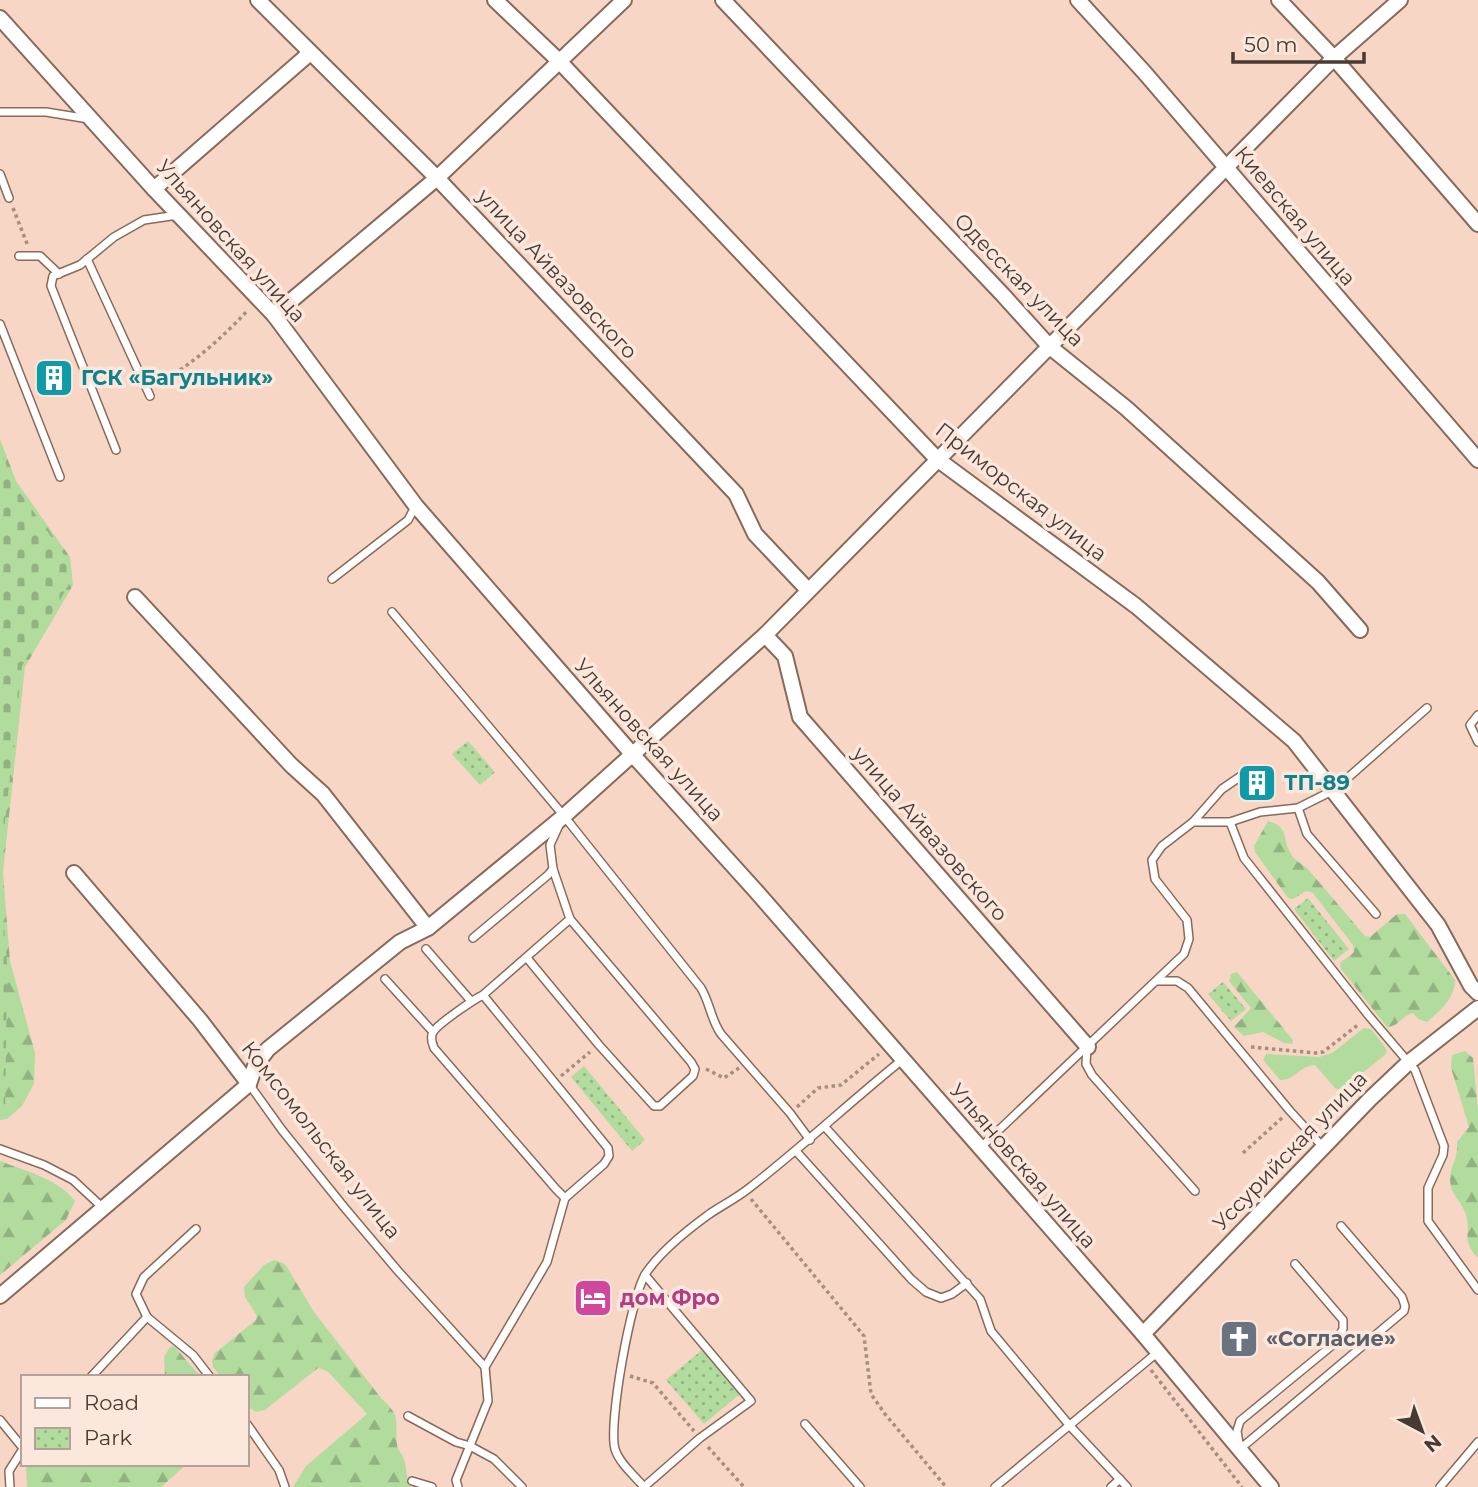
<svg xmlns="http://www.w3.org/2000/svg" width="1478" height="1487" font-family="Montserrat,sans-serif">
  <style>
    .grass { fill: #b1dc9d }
    .forest { fill: url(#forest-firs) }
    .cemetery { fill: url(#cemetery-stones) }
    .park { fill: url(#park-dots) }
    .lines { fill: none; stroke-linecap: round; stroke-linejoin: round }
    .lane-casing { stroke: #876a5a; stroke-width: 10 }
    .street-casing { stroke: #876a5a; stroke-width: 18 }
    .path { stroke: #a68e81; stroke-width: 3.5; stroke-dasharray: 3.5 3.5; stroke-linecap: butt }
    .lane { stroke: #fff; stroke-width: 7 }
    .street { stroke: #fff; stroke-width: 14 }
    .labels { text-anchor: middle; stroke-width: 7; stroke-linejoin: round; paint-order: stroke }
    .street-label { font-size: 21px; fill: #473a33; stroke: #fbe7dc }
    .culture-label { font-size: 21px; font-weight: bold; fill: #0d838f; stroke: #fbe7dc; text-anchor: start }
    .hotel-label { font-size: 21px; font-weight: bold; fill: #b23c85; stroke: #fbe7dc; text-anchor: start }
    .worship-label { font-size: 21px; font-weight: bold; fill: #5b616d; stroke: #fbe7dc; text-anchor: start }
  </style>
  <defs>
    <pattern id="forest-firs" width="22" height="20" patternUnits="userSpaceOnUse" patternTransform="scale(1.75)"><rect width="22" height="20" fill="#b1dc9d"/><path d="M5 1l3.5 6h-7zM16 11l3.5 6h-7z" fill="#92b381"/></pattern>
    <pattern id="cemetery-stones" width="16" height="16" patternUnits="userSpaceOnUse" patternTransform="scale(1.75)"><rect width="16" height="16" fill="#b1dc9d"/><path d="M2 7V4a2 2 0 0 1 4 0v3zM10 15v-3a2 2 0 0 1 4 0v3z" fill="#92b381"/></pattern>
    <pattern id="park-dots" width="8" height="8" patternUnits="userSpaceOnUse" patternTransform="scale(1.75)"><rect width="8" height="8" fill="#b1dc9d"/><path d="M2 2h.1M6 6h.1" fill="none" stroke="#92b381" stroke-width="1.8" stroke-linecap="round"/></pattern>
  </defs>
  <rect width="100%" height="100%" fill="#f8d6c5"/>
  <path class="grass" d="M1364,1028l7,1 16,21 -2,5 -44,35 -6,-2 -20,-23c-14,0 -21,16 -35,15l-17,-20 3,-6 53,3 13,-4z"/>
  <g class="forest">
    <polygon points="0,439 16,481 70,557 73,585 25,667 3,872 10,961 35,1053 34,1084 22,1106 7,1119 0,1120"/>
    <path d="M1268,821c21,6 14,16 22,31 4,8 10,11 17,16l58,68 5,1 27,-23h8l50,66c0,18 -15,31 -28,42l-9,-3 -5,-6c-10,2 -15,14 -26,14l-46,-58 -1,-6 14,-11 -1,-7 -41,-53 -6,-1 -13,8 -5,-1 -33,-46 -1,-6z"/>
    <polygon points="1237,972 1293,1040 1292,1044 1284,1043 1263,1032 1244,1036 1234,1027 1251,1008 1229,981 1231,974"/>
    <path d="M1465,1051l8,7 5,53v147c-20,-21 -3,-27 -15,-50 -5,-10 -13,-15 -13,-29 0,-13 9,-23 7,-37l12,-15 -18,-59 1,-13z"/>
    <path d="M0,1161c25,10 57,17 75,40l-9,19 -66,55z"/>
    <path d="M274,1260l11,4 29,48 67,86c22,21 13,20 16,46 0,5 5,10 7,15 3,10 2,19 6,28h-117l13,-21 61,-52 -35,-38 -5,-5 -9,-3 -53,42 -9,2 -9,-6v-29h-26l-8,-10 -1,-7 3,-7 41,-33 1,-4 -12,-19 -1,-10 20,-22z"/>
    <polygon points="174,1346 201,1377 165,1377 164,1357 170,1347"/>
    <polygon points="26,1464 187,1464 161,1487 27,1487"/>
  </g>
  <g class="cemetery">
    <polygon points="0,449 13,483 67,559 69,584 22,666 0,867"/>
    <polygon points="0,878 7,963 5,1116 0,1117"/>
  </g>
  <g class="park">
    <polygon points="468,741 495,772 480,785 452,754"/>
    <polygon points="1308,898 1349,949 1334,961 1294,909"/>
    <polygon points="1223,982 1246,1009 1231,1021 1208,994"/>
    <polygon points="584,1066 645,1140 632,1151 571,1077"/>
    <polygon points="702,1350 740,1394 704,1424 666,1380"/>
  </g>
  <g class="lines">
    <g class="lane-casing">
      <g id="lane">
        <polyline points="0,112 46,112 89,119"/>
        <polyline points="0,174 9,198"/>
        <polyline points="19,256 40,256 59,274"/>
        <polyline points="87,259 150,396"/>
        <polyline points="0,324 60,477"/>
        <polyline points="116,450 51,286 53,276 80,265 114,237 144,220 178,215"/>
        <polyline points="332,579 408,520 415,507"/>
        <path d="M392,612l172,204 137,172c9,15 10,32 20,46l69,79 20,27"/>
        <polyline points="1478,715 1470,725 1478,742"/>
        <polyline points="1298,808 1307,834 1376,914"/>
        <polyline points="1193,822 1222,789 1247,772"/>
        <polyline points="1230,822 1244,858 1369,1016 1415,1070 1444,1146 1443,1155 1428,1188 1428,1221 1478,1290"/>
        <polyline points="473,938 548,875 553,869"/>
        <polyline points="426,949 471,1001"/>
        <polyline points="527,958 599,1045 654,1106 660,1106 693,1076 695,1069 691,1062 570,919 553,869 550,845 560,823"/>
        <polyline points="385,979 433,1032"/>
        <polyline points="1157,981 1177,981 1188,988 1290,1111 1322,1146"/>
        <path d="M483,995l125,153 1,8 -5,8 -39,34 -9,-9 -122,-141c-2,-5 -4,-11 -1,-16 6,-9 40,-32 50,-37l87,-76"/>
        <polyline points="1087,1048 1086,1064 1092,1075 1195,1191"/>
        <polyline points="249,1084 282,1130 344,1207 398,1271 485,1367 488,1401 456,1480 458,1487"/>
        <polyline points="825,1127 980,1299 991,1331 1070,1426 1127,1487"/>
        <polyline points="980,1148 1184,954 1189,939 1187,920 1155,879 1152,860 1162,846 1193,822 1230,822 1260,812 1298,808 1334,790 1427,708"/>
        <polyline points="0,1149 44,1165 73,1180 102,1207"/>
        <polyline points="796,1151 911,1279 926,1292 941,1298 952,1294 967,1283"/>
        <polyline points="1295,1264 1343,1320 1343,1329 1335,1343 1240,1421 1237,1431 1240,1449 1404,1311 1405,1306 1402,1297 1341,1226"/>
        <polyline points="147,1317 136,1294 144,1277 196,1229"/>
        <polyline points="485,1367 547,1262 565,1198"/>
        <polyline points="91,1377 147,1317 193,1355 210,1377"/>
        <polyline points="408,1416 456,1442 470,1446 494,1459 522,1487"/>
        <polyline points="0,1420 23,1448"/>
        <polyline points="247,1424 279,1470 285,1487"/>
        <polyline points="805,1424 860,1487"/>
        <polyline points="412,1481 432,1487"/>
        <polyline points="10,1487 9,1471 23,1449"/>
        <path d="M644,1487c-9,-11 -25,-24 -29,-38 -7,-25 16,-153 31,-176 15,-22 40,-42 62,-58 13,-9 27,-16 40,-26 53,-41 102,-87 154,-129"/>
        <polyline points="644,1487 700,1438 751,1401 645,1275"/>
        <polyline points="995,1487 1158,1352"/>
        <polyline points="1111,1487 1120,1479"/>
        <polyline points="1440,1487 1478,1442"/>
      </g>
    </g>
    <g class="street-casing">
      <g id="street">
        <polyline points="258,0 437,178 736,494 755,534 808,590"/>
        <polyline points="495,0 558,60 937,459 1136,606 1294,741 1438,925 1471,986 1478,993"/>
        <polyline points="723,0 1003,295 1050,347 1126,408 1318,582 1360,630"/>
        <polyline points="1078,0 1144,72 1478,460"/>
        <polyline points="1279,0 1334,58 1478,224"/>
        <polyline points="0,18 154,189 274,315 416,506 633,755 755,890 1143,1334 1271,1487"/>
        <polyline points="154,189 310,53"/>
        <polyline points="274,315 437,178 624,0"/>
        <polyline points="135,597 291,765 323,794 428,928"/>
        <polyline points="765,635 785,656 800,717 1088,1047"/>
        <polyline points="74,873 200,1020 249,1084"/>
        <polyline points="0,1296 249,1084 255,1066 268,1049 400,942 428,928 564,816 765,635 1334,58 1400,0"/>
        <polyline points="1143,1334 1370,1099 1408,1063 1478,1008"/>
      </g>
    </g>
    <g class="path">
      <polyline points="13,208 28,246"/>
      <path d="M156,384c34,-17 67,-47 92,-74"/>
      <polyline points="1251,1047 1316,1053 1323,1052 1359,1024"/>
      <polyline points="706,1069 724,1078 739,1068"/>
      <polyline points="561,1076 590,1052"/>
      <polyline points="797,1107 818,1088 841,1085 879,1054"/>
      <polyline points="1243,1153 1283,1117"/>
      <polyline points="751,1199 864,1336 871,1394 885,1414 946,1487"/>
      <polyline points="1151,1370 1242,1487"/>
      <polyline points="630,1376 653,1383 694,1431"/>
      <polyline points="708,1447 744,1487"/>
    </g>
    <use href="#lane" class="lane"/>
    <use href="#street" class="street"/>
  </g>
  <defs>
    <g id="building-square" transform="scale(2.0125)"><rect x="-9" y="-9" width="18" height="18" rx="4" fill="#0f9aa8" stroke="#fbe7dc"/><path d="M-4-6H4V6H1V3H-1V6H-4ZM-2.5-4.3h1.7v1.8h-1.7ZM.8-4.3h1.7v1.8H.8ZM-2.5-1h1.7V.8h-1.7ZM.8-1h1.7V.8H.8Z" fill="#fff"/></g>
    <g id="hotel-square" transform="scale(2.0125)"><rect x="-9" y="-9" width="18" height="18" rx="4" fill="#d1479c" stroke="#fbe7dc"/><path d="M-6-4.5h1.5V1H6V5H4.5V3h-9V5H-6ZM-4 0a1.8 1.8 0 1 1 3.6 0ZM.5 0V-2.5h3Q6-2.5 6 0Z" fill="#fff"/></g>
    <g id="church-square" transform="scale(2.0125)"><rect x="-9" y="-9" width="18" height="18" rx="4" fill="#6b7280" stroke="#fbe7dc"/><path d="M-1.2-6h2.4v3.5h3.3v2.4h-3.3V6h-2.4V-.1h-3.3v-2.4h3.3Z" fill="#fff"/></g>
  </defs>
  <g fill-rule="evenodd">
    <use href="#building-square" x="54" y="378"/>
    <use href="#building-square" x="1257" y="783"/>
    <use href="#hotel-square" x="593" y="1298"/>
    <use href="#church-square" x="1239" y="1339"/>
  </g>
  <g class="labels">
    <g class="street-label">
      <text transform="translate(1295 216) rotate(50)" y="7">Киевская улица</text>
      <text transform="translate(231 241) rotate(48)" y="7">Ульяновская улица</text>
      <text transform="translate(557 274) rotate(47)" y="7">улица Айвазовского</text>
      <text transform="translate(1019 280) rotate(46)" y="7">Одесская улица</text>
      <text transform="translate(1021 492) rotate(38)" y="7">Приморская улица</text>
      <text transform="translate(649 740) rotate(48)" y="7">Ульяновская улица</text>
      <text transform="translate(930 834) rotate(49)" y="7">улица Айвазовского</text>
      <text transform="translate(321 1140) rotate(52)" y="7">Комсомольская улица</text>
      <text transform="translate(1290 1151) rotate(-46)" y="7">Уссурийская улица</text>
      <text transform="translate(1023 1166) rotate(49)" y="7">Ульяновская улица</text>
    </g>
    <g class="culture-label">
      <text x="81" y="385">ГСК «Багульник»</text>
      <text x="1284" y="790">ТП-89</text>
    </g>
    <g class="hotel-label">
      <text x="620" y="1305">дом Фро</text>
    </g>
    <g class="worship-label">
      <text x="1266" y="1346">«Согласие»</text>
    </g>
  </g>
  <rect x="21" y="1375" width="228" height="91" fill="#fbe7dc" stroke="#b3a298" stroke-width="2"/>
  <rect x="35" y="1398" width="35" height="10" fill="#ffffff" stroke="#b3a298" stroke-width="2"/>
  <text x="84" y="1410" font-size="21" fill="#473a33">Road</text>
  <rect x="35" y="1428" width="35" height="21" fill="url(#park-dots)" stroke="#b3a298" stroke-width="2"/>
  <text x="84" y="1445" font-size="21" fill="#473a33">Park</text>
  <g transform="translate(1422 1431) rotate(139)" stroke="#fbe7dc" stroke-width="5" paint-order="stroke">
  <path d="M0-5L12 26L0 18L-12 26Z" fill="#473a33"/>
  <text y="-10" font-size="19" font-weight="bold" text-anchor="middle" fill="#473a33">N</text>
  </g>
  <path d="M1233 52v10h131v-10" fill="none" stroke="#473a33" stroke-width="3.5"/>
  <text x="1244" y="52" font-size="21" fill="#473a33" stroke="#fbe7dc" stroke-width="5" paint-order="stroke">50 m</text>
</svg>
